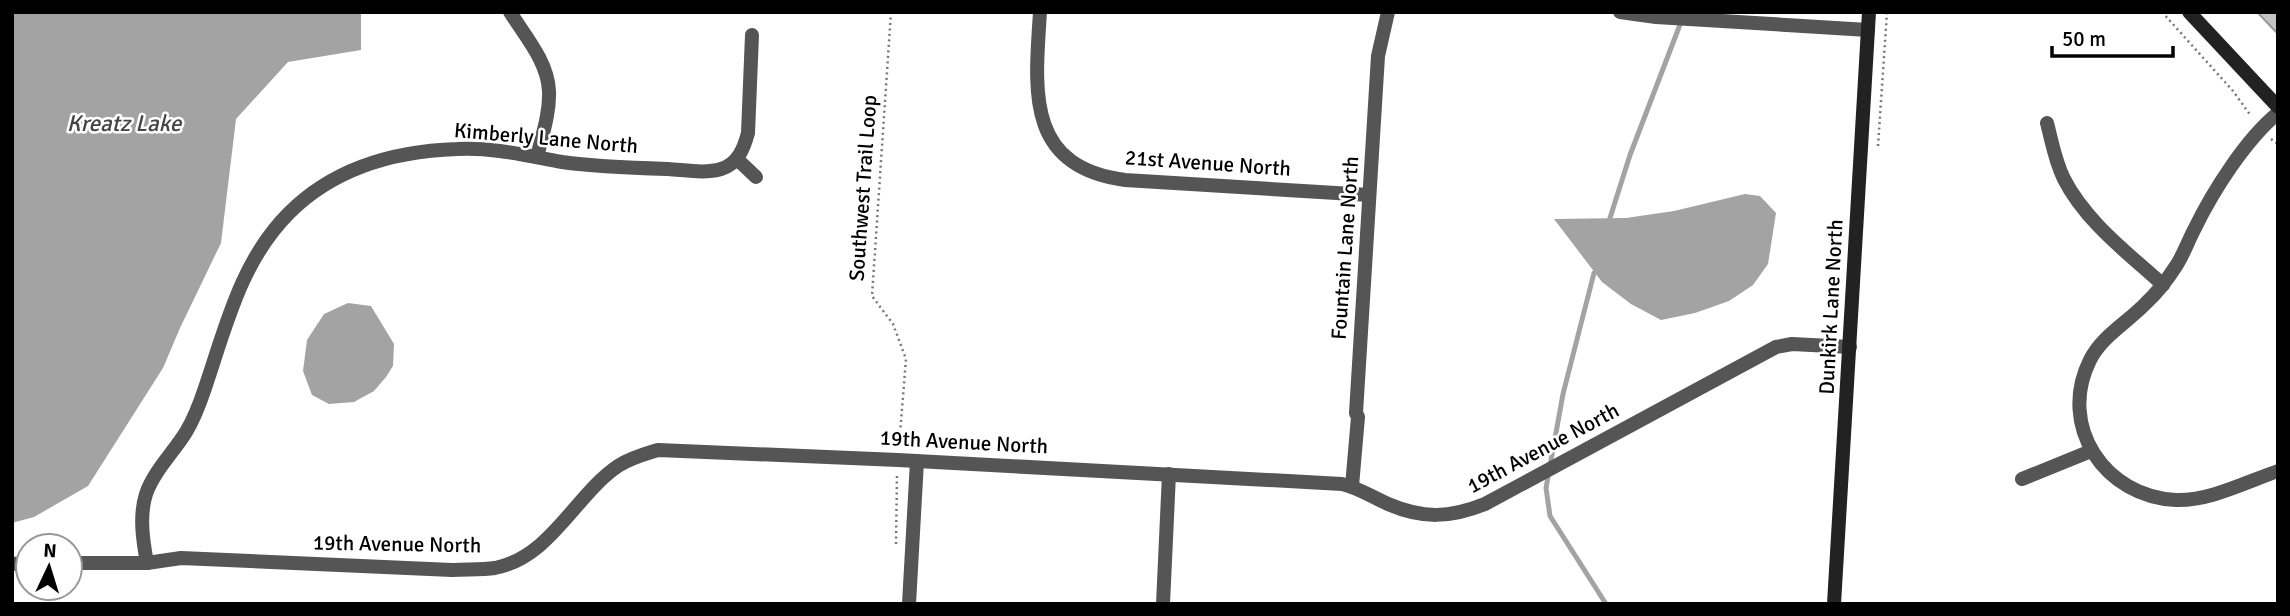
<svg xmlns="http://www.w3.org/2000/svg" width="2290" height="616" font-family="Signika,sans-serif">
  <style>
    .water { fill: #a3a3a3 }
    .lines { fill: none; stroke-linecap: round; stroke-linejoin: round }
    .stream { stroke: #a3a3a3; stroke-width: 5 }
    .building { fill: #c4c4c4; stroke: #999; stroke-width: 2 }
    .path { stroke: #777; stroke-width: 2.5; stroke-dasharray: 2 3.5; stroke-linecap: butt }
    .street { stroke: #555; stroke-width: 14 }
    .secondary { stroke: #222; stroke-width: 14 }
    .labels { text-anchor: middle; stroke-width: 5; stroke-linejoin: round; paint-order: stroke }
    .street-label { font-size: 21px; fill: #000; stroke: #fff }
    .water-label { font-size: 23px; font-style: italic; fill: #444; stroke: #fff }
  </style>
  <rect width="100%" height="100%" fill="#fff"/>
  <g class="water">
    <polygon points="12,12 361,12 361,50 288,62 236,119 221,243 180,328 163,368 88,486 34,517 12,523"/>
    <polygon points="1745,194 1760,196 1776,213 1768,264 1753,285 1729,301 1695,313 1661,320 1631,304 1602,282 1554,219 1626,218 1674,211"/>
    <polygon points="348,303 371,306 394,344 393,366 386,377 374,391 354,402 329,404 312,395 303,371 307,340 324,314"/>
  </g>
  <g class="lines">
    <g class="stream">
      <polyline points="1610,218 1630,155 1681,22"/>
      <polyline points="1594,273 1563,394 1546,488 1550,516 1606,604"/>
    </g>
  </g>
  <polygon class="building" points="2257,12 2278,12 2278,34"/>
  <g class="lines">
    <g class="path">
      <polyline points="891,12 872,296 893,324 906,359 899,446"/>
      <polyline points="2162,12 2233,91 2251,116"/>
      <polyline points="2271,139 2278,144"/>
      <polyline points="1878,146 1887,12"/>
      <polyline points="896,544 897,474"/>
    </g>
    <g class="street">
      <path d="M510,12c15,24 38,50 39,79 1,22 -7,45 -12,66"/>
      <path d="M1040,12c-5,78 -15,155 85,168l244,15"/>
      <polyline points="1620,12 1656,17 1868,30"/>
      <path d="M2278,113c-32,26 -65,78 -83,115 -7,13 -11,26 -19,38 -9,14 -18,26 -30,37 -18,19 -44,33 -56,57 -33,66 15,137 86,140 34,1 70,-18 102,-29"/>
      <path d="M2047,123c5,19 8,38 17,56 22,43 64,74 99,106"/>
      <polyline points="737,159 756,177"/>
      <polyline points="2022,479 2091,451"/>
      <polyline points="1352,486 1358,417 1356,413 1378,56 1388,12"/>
      <path d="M70,563h77l34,-5 271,12c14,-1 29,0 43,-2 56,-11 80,-73 123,-102 12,-8 27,-12 40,-16l240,10 444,24c17,4 30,13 46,20 35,15 62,14 97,0l291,-157 16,-3 58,3"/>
      <path d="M147,563c-4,-22 -8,-47 -1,-69 8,-23 27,-41 40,-62 8,-13 14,-29 19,-44 21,-62 36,-127 84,-175 45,-45 106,-62 168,-64 36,-2 71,7 105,13 35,5 71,6 106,7 17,1 37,5 53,0 17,-5 23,-21 27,-36l4,-98"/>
      <polyline points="12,564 28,563"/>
      <polyline points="909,604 917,461"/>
      <polyline points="1163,604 1169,474"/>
    </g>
    <g class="secondary">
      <polyline points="2189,12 2278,107"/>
      <polyline points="1834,604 1869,12"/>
    </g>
  </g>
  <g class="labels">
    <g class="street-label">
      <text transform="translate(546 138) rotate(5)" y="7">Kimberly Lane North</text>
      <text transform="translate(1208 163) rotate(4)" y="7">21st Avenue North</text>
      <text transform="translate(863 188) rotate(-86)" y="7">Southwest Trail Loop</text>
      <text transform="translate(1345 248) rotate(-86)" y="7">Fountain Lane North</text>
      <text transform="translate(1831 307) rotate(-87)" y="7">Dunkirk Lane North</text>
      <text transform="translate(964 442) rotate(3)" y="7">19th Avenue North</text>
      <text transform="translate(1543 448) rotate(-28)" y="7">19th Avenue North</text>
      <text transform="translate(397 544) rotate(1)" y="7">19th Avenue North</text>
    </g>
    <g class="water-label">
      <text x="124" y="131">Kreatz Lake</text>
    </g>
  </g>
  <rect width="2290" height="616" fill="none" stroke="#000000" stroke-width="28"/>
  <g transform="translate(49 567) rotate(4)"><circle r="33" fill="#ffffff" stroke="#999999" stroke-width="2"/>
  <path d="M0-5L12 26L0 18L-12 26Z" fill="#000000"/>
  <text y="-10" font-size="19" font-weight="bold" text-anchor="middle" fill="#000000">N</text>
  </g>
  <path d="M2052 46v10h121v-10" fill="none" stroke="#000000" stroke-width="3.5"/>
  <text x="2062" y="46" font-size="21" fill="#000000" stroke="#ffffff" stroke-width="5" paint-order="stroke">50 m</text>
</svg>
